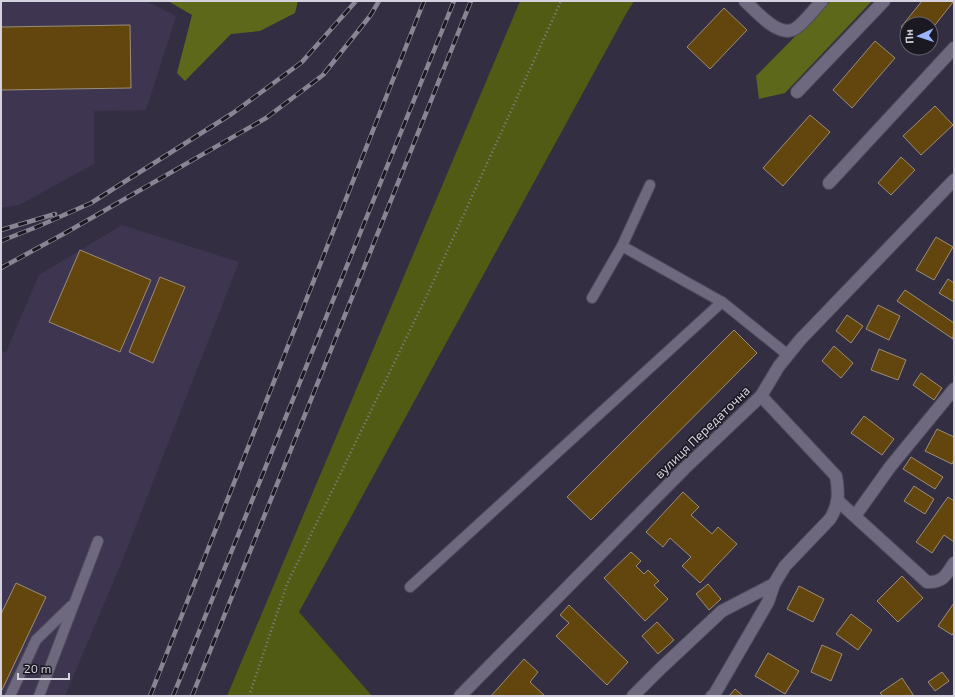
<svg xmlns="http://www.w3.org/2000/svg" width="955" height="697" font-family="'Exo 2',sans-serif">
  <style>
    .built { fill: #3e3651 }
    .green { fill: #515b13 }
    .forest { fill: #5d681a }
    .building { fill: #63460d; stroke: #9b8d77 }
    .lines { fill: none; stroke-linecap: round; stroke-linejoin: round }
    .service-casing { stroke: #4f4b5b; stroke-width: 12 }
    .minor-casing { stroke: #4f4b5b; stroke-width: 14 }
    .path { stroke: #868292; stroke-width: 2.5; stroke-dasharray: 1 3; stroke-linecap: butt }
    .service { stroke: #6f697f; stroke-width: 10 }
    .minor { stroke: #6f697f; stroke-width: 12 }
    .rail-casing { stroke: #898595; stroke-width: 4.5 }
    .rail { stroke: #1a1821; stroke-width: 3; stroke-dasharray: 9; stroke-linecap: butt }
    .labels { text-anchor: middle; stroke-width: 3; stroke-linejoin: round; paint-order: stroke }
    .street-label { font-size: 13px; fill: #d5d2df; stroke: #1a1821 }
  </style>
  <rect width="100%" height="100%" fill="#342e42"/>
  <g class="built">
    <polygon points="1,1 146,1 176,16 146,110 94,111 94,164 19,205 1,208"/>
    <polygon points="122,225 239,262 122,561 65,696 1,696 1,351 6,352 39,275"/>
  </g>
  <polygon class="green" points="520,1 634,1 626,14 299,612 372,696 227,696"/>
  <g class="forest">
    <polygon points="168,1 298,1 295,13 260,31 231,34 185,81 177,73 192,15"/>
    <polygon points="830,1 872,1 785,93 759,99 756,76"/>
  </g>
  <g class="building">
    <polygon points="922,1 954,1 931,30 931,24 907,24 907,31 901,27"/>
    <polygon points="724,8 747,30 710,69 687,47"/>
    <polygon points="130,25 131,88 1,90 1,27"/>
    <polygon points="875,41 895,58 852,108 833,90"/>
    <polygon points="935,106 953,125 921,155 903,136"/>
    <polygon points="810,115 830,132 783,186 763,168"/>
    <polygon points="901,157 915,170 891,195 878,183"/>
    <polygon points="936,237 953,247 934,280 916,270"/>
    <polygon points="80,250 151,280 120,352 49,322"/>
    <polygon points="160,277 185,287 153,363 129,352"/>
    <polygon points="948,279 954,283 954,302 939,293"/>
    <polygon points="905,290 954,323 953,339 897,301"/>
    <polygon points="878,305 900,316 889,340 866,329"/>
    <polygon points="847,315 863,326 851,343 836,331"/>
    <polygon points="734,330 757,353 591,520 567,497"/>
    <polygon points="834,346 853,363 841,378 822,361"/>
    <polygon points="879,349 906,360 898,380 871,370"/>
    <polygon points="921,373 942,388 934,400 913,385"/>
    <polygon points="864,416 894,439 882,455 851,433"/>
    <polygon points="937,429 954,437 954,460 952,464 925,451"/>
    <polygon points="911,457 943,477 935,489 903,469"/>
    <polygon points="914,486 934,499 925,514 904,501"/>
    <polygon points="683,492 699,507 691,515 712,534 718,527 737,544 700,583 682,566 691,557 670,538 663,547 646,532"/>
    <polygon points="948,497 954,501 954,542 944,535 932,553 916,542"/>
    <polygon points="631,552 641,561 636,566 644,574 648,570 659,581 654,585 668,599 645,621 604,578"/>
    <polygon points="902,576 923,598 898,622 877,601"/>
    <polygon points="16,583 46,597 1,692 1,614"/>
    <polygon points="708,584 721,599 709,610 696,594"/>
    <polygon points="799,586 824,599 813,622 787,609"/>
    <polygon points="954,603 954,632 952,635 938,626"/>
    <polygon points="569,605 628,662 607,685 556,636 569,623 560,615"/>
    <polygon points="851,614 872,630 858,650 836,634"/>
    <polygon points="657,622 674,640 658,654 642,636"/>
    <polygon points="822,645 842,654 831,681 811,672"/>
    <polygon points="768,653 799,671 785,694 755,676"/>
    <polygon points="524,659 538,672 530,682 545,696 491,696"/>
    <polygon points="942,672 949,681 935,691 928,682"/>
    <polygon points="902,678 914,696 883,696 880,693"/>
    <polygon points="735,689 743,696 729,696"/>
  </g>
  <g class="lines">
    <g class="service-casing">
      <g id="service">
        <polyline points="622,246 650,185"/>
        <polyline points="592,298 622,246 722,302"/>
        <polyline points="410,587 722,302 788,355"/>
        <polyline points="10,696 36,640 71,606"/>
        <polyline points="39,696 98,541"/>
      </g>
    </g>
    <g class="minor-casing">
      <g id="minor">
        <path d="M745,1c11,10 35,39 51,27 9,-6 18,-19 26,-27"/>
        <polyline points="797,92 884,1"/>
        <polyline points="829,183 954,48"/>
        <path d="M838,501l89,81c16,1 19,-7 27,-19"/>
        <polyline points="855,516 890,467 954,389"/>
        <polyline points="460,696 685,468 761,396 779,366 800,340 954,180"/>
        <polyline points="633,696 659,670 722,611 774,584"/>
        <path d="M712,696l2,-1 54,-93 6,-18 11,-18 45,-47c9,-14 9,-27 6,-43l-75,-80"/>
      </g>
    </g>
    <polyline class="path" points="249,696 287,584 429,291 561,1"/>
    <use href="#service" class="service"/>
    <use href="#minor" class="minor"/>
    <g class="rail-casing">
      <g id="rail">
        <polyline points="1,230 55,214"/>
        <polyline points="1,241 39,226 91,203 233,113 302,62 356,1"/>
        <polyline points="1,268 67,232 266,118 323,75 370,16 379,1"/>
        <polyline points="150,696 424,1"/>
        <polyline points="173,696 454,1"/>
        <polyline points="192,696 471,1"/>
      </g>
    </g>
    <use href="#rail" class="rail"/>
  </g>
  <g class="labels">
    <g class="street-label">
      <text transform="translate(702 432) rotate(-44)" y="5">вулиця Передаточна</text>
    </g>
  </g>
  <rect width="955" height="697" fill="none" stroke="#d5d2df" stroke-width="4"/>
  <g transform="translate(919 36) rotate(267)"><circle r="19" fill="#1a1821" stroke="#65626d"/>
  <path d="M0-3L7 15L0 10L-7 15Z" fill="#99b5fd"/>
  <text y="-6" font-size="11" font-weight="bold" text-anchor="middle" fill="#d5d2df">Пн</text>
  </g>
  <path d="M18 673v6h51v-6" fill="none" stroke="#d5d2df" stroke-width="2"/>
  <text x="24" y="673" font-size="12" fill="#d5d2df" stroke="#1a1821" stroke-width="3" paint-order="stroke">20 m</text>
</svg>
